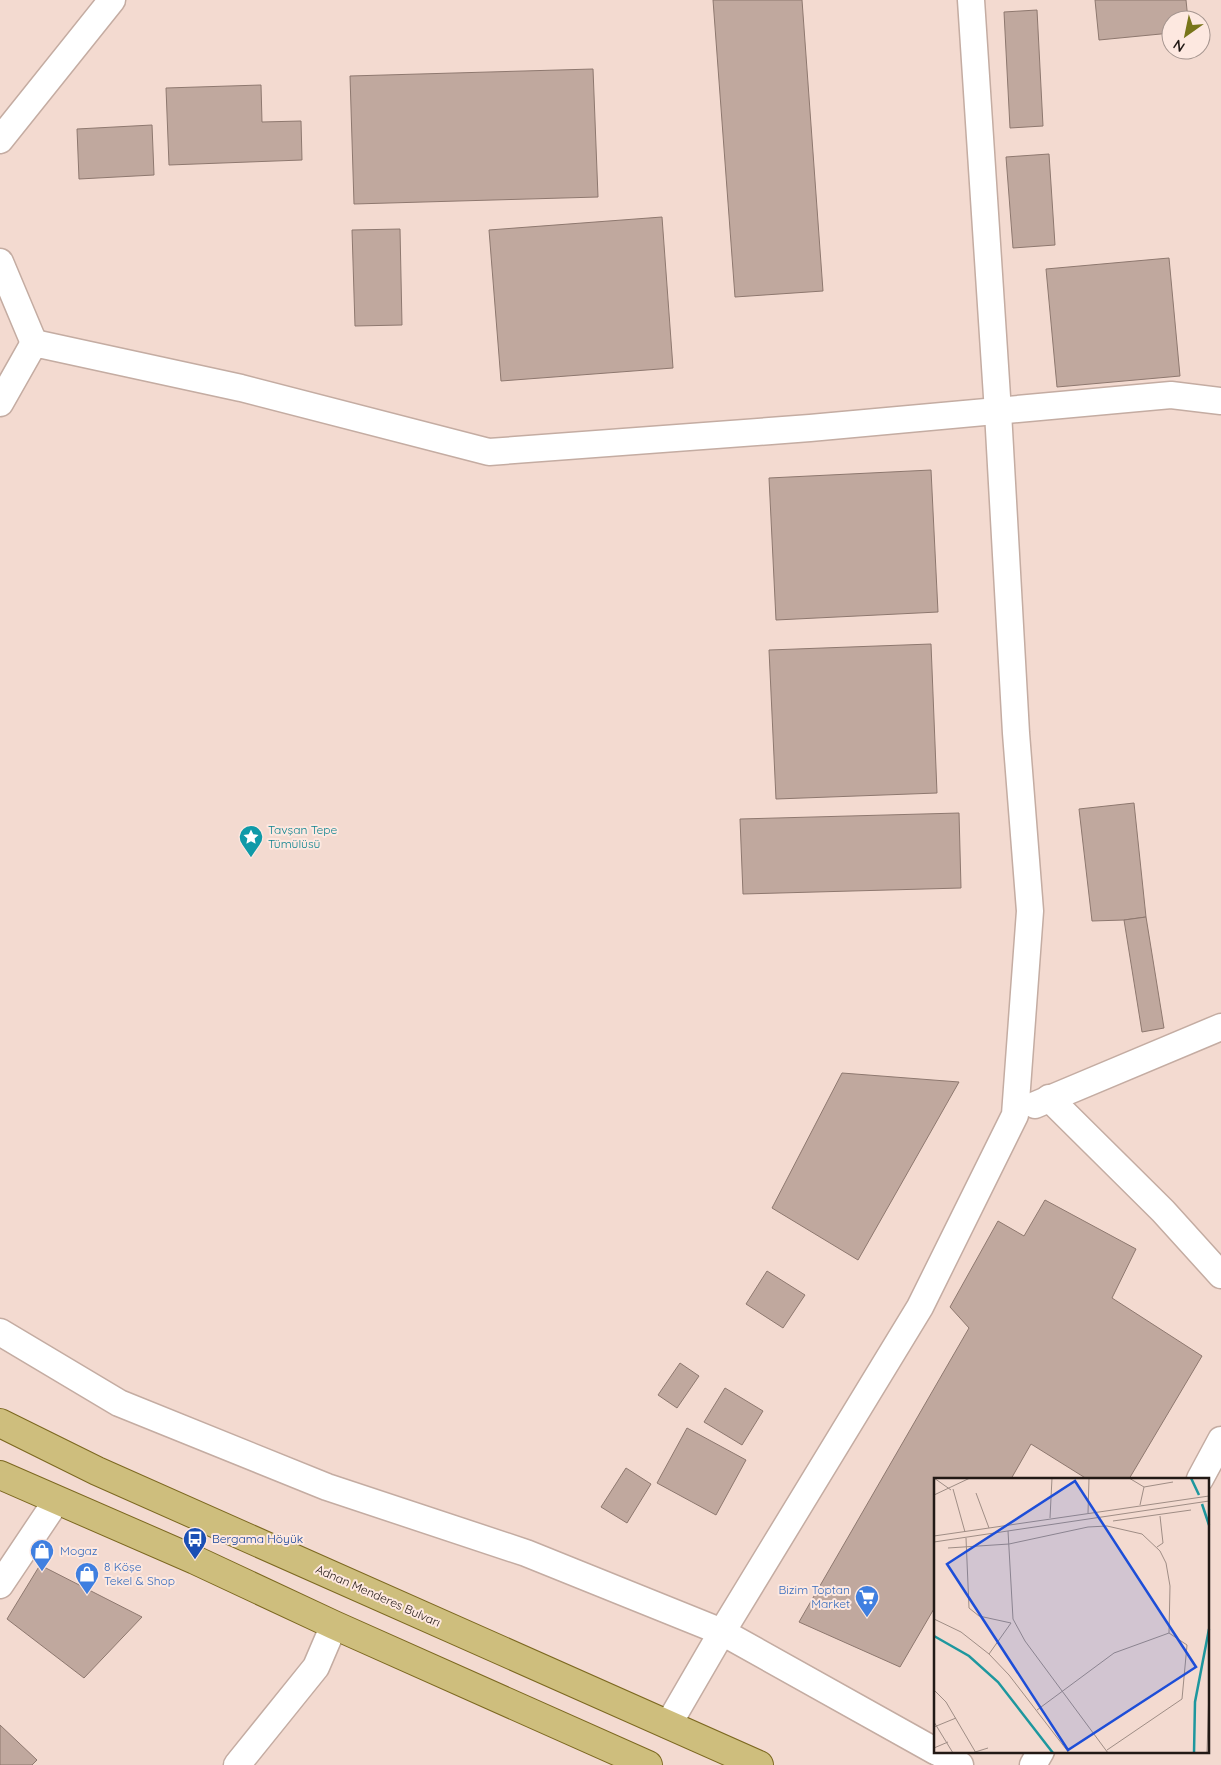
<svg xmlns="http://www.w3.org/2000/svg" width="1221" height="1765" font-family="Quicksand,sans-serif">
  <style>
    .building { fill: #c0a89e; stroke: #8e786f }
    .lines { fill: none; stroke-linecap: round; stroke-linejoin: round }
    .minor-casing { stroke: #c4aca2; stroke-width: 29 }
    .primary-casing { stroke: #7c6820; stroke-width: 30 }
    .minor { stroke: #fff; stroke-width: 26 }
    .primary { stroke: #cebe7d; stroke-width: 28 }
    .labels { text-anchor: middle; stroke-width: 4; stroke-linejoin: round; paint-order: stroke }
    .culture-label { font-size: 12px; fill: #0d838f; stroke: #fde8e0; text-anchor: start }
    .transit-label { font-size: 12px; fill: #164399; stroke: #fde8e0; text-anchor: start }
    .shop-label { font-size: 12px; fill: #366cbe; stroke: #fde8e0; text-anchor: start }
    .street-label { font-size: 12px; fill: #221915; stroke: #fde8e0 }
    .inset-river { fill: none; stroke: #1e979e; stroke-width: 2.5 }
    .inset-road { fill: none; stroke: #9f8d85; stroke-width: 1 }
    .view { fill: #1d4ed8; fill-opacity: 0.15; stroke: #1d4ed8; stroke-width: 2.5 }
    .inset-edge { fill: none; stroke: #221915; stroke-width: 2.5 }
  </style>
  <rect width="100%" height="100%" fill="#f3dad0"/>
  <g class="building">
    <polygon points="713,0 802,0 823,291 735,297"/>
    <polygon points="1095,0 1186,0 1188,20 1171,20 1171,33 1099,40"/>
    <polygon points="1037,10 1043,126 1010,128 1004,12"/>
    <polygon points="593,69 598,197 354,204 350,76"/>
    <polygon points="261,85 262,122 301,121 302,160 169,165 166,88"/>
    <polygon points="152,125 154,175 79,179 77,129"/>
    <polygon points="1049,154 1055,245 1013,248 1006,157"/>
    <polygon points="662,217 673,368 501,381 489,230"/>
    <polygon points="400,229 402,325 355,326 352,230"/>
    <polygon points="1169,258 1180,376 1057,387 1046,269"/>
    <polygon points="931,470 938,612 776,620 769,478"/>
    <polygon points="931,644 937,793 776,799 769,650"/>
    <polygon points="1134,803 1146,917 1124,920 1092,921 1079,809"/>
    <polygon points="959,813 961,888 743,894 740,819"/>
    <polygon points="1146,917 1164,1028 1142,1032 1124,920"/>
    <polygon points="842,1073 959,1082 858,1260 772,1208"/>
    <polygon points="1045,1200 1136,1249 1112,1298 1202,1356 1129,1479 1087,1479 1031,1444 1011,1479 935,1479 935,1607 900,1667 799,1622 969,1328 950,1307 998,1221 1024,1236"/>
    <polygon points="767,1271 805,1295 783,1328 746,1304"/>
    <polygon points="680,1363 699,1376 677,1408 658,1395"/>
    <polygon points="725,1388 763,1411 742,1445 704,1422"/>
    <polygon points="687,1428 746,1460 716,1515 657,1483"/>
    <polygon points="626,1468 651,1484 627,1523 601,1507"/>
    <polygon points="40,1565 142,1617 84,1678 7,1619"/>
    <polygon points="0,1725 37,1760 32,1765 0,1765"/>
  </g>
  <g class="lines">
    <g class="minor-casing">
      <g id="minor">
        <polyline points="0,140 112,0"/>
        <polyline points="0,262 34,343"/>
        <polyline points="0,403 34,343 241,388 489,452 810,428 1171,395 1221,401"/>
        <polyline points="1049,1098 1163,1211 1221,1275"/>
        <polyline points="1035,1105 1221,1027"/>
        <polyline points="0,1332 119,1403 327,1487 526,1553 722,1632 935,1751"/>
        <polyline points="1200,1479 1221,1440"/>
        <polyline points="0,1585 57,1500"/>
        <polyline points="668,1725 722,1632 920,1307 1015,1115 1030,911 1016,733 998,412 971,0"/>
        <polyline points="936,1751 960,1765"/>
        <polyline points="237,1765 316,1667 334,1625"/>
        <polyline points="1033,1765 1041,1751"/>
      </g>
    </g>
    <g class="primary-casing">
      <g id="primary">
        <polyline points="0,1423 97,1471 759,1765"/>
        <polyline points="0,1475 195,1560 334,1625 648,1765"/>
      </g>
    </g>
    <use href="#minor" class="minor"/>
    <use href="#primary" class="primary"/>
  </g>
  <defs>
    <g id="sight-pin" transform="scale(1.25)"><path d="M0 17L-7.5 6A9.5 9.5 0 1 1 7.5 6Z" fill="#0f9aa8" stroke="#fde8e0"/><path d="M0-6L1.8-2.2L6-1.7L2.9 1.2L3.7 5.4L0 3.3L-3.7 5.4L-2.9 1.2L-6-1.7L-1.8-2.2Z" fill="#fff"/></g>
    <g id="bus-pin" transform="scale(1.25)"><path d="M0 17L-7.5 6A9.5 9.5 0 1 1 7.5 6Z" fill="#1a4fb4" stroke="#fde8e0"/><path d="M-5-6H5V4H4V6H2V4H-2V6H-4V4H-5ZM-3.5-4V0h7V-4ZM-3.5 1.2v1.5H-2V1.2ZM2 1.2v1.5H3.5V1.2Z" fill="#fff"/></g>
    <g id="shop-pin" transform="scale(1.25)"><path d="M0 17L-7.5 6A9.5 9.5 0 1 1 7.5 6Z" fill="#3f7fe0" stroke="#fde8e0"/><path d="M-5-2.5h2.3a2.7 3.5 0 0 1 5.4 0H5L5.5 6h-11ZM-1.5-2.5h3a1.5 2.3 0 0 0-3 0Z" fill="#fff"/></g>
    <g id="supermarket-pin" transform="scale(1.25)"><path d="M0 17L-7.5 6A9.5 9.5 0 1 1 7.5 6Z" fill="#3f7fe0" stroke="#fde8e0"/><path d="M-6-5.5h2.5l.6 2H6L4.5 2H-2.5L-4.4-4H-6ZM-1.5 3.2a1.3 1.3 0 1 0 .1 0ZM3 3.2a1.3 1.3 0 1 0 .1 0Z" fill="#fff"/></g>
  </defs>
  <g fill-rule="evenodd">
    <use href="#sight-pin" x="251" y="837"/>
    <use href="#bus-pin" x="195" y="1539"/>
    <use href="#shop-pin" x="42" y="1551"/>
    <use href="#shop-pin" x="87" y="1574"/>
    <use href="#supermarket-pin" x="867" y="1597"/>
  </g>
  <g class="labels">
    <g class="culture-label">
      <text x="268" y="834">Tavşan Tepe<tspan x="268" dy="14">Tümülüsü</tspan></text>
    </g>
    <g class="transit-label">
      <text x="212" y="1543">Bergama Höyük</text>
    </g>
    <g class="shop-label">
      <text x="60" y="1555">Mogaz</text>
      <text x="104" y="1571">8 Köşe<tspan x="104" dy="14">Tekel &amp; Shop</tspan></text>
      <text x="850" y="1594" text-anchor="end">Bizim Toptan<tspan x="850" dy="14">Market</tspan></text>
    </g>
    <g class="street-label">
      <text transform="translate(378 1596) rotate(24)" y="4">Adnan Menderes Bulvarı</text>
    </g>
  </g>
  <g transform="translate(934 1478)">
    <rect width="275" height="275" fill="#f3dad0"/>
    <path class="inset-river" d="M257,0l8,17M268,26l7,21M0,158l35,20 29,26 55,71M260,275l1,-51 14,-73"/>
    <path class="inset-road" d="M0,0l17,12M195,0l15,9 29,-5M19,11l12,43M42,15l13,35M0,17l36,-17M206,27l4,-18M154,35l1,-35M116,40l2,-40M179,43l78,-11M74,53l5,88 12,22 83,112M0,58l275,-40M32,60l3,70 10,8 32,7M0,64l275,-41M223,69l6,-4 -3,-27M14,70l61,-4 79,-17 19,-1 35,8 18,17 6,12 4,23 -1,47 -55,20 -77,57M0,141l27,13 28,22 20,21 60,78M55,176l22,-31M0,212l12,12 30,51M0,244l19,31M0,249l22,-9M0,270l14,-6M173,272l75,-51 5,-54 -18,-12M38,275l16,-5M273,275l2,-65"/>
    <path class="view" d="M141,3l121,186 -128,83 -121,-186z"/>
    <rect width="275" height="275" class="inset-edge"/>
  </g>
  <g transform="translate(1186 35) rotate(213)"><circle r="24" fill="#fde8e0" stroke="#a5958f"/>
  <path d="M0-4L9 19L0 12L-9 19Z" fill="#787519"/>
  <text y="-8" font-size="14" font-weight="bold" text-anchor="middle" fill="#221915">N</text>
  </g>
</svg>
